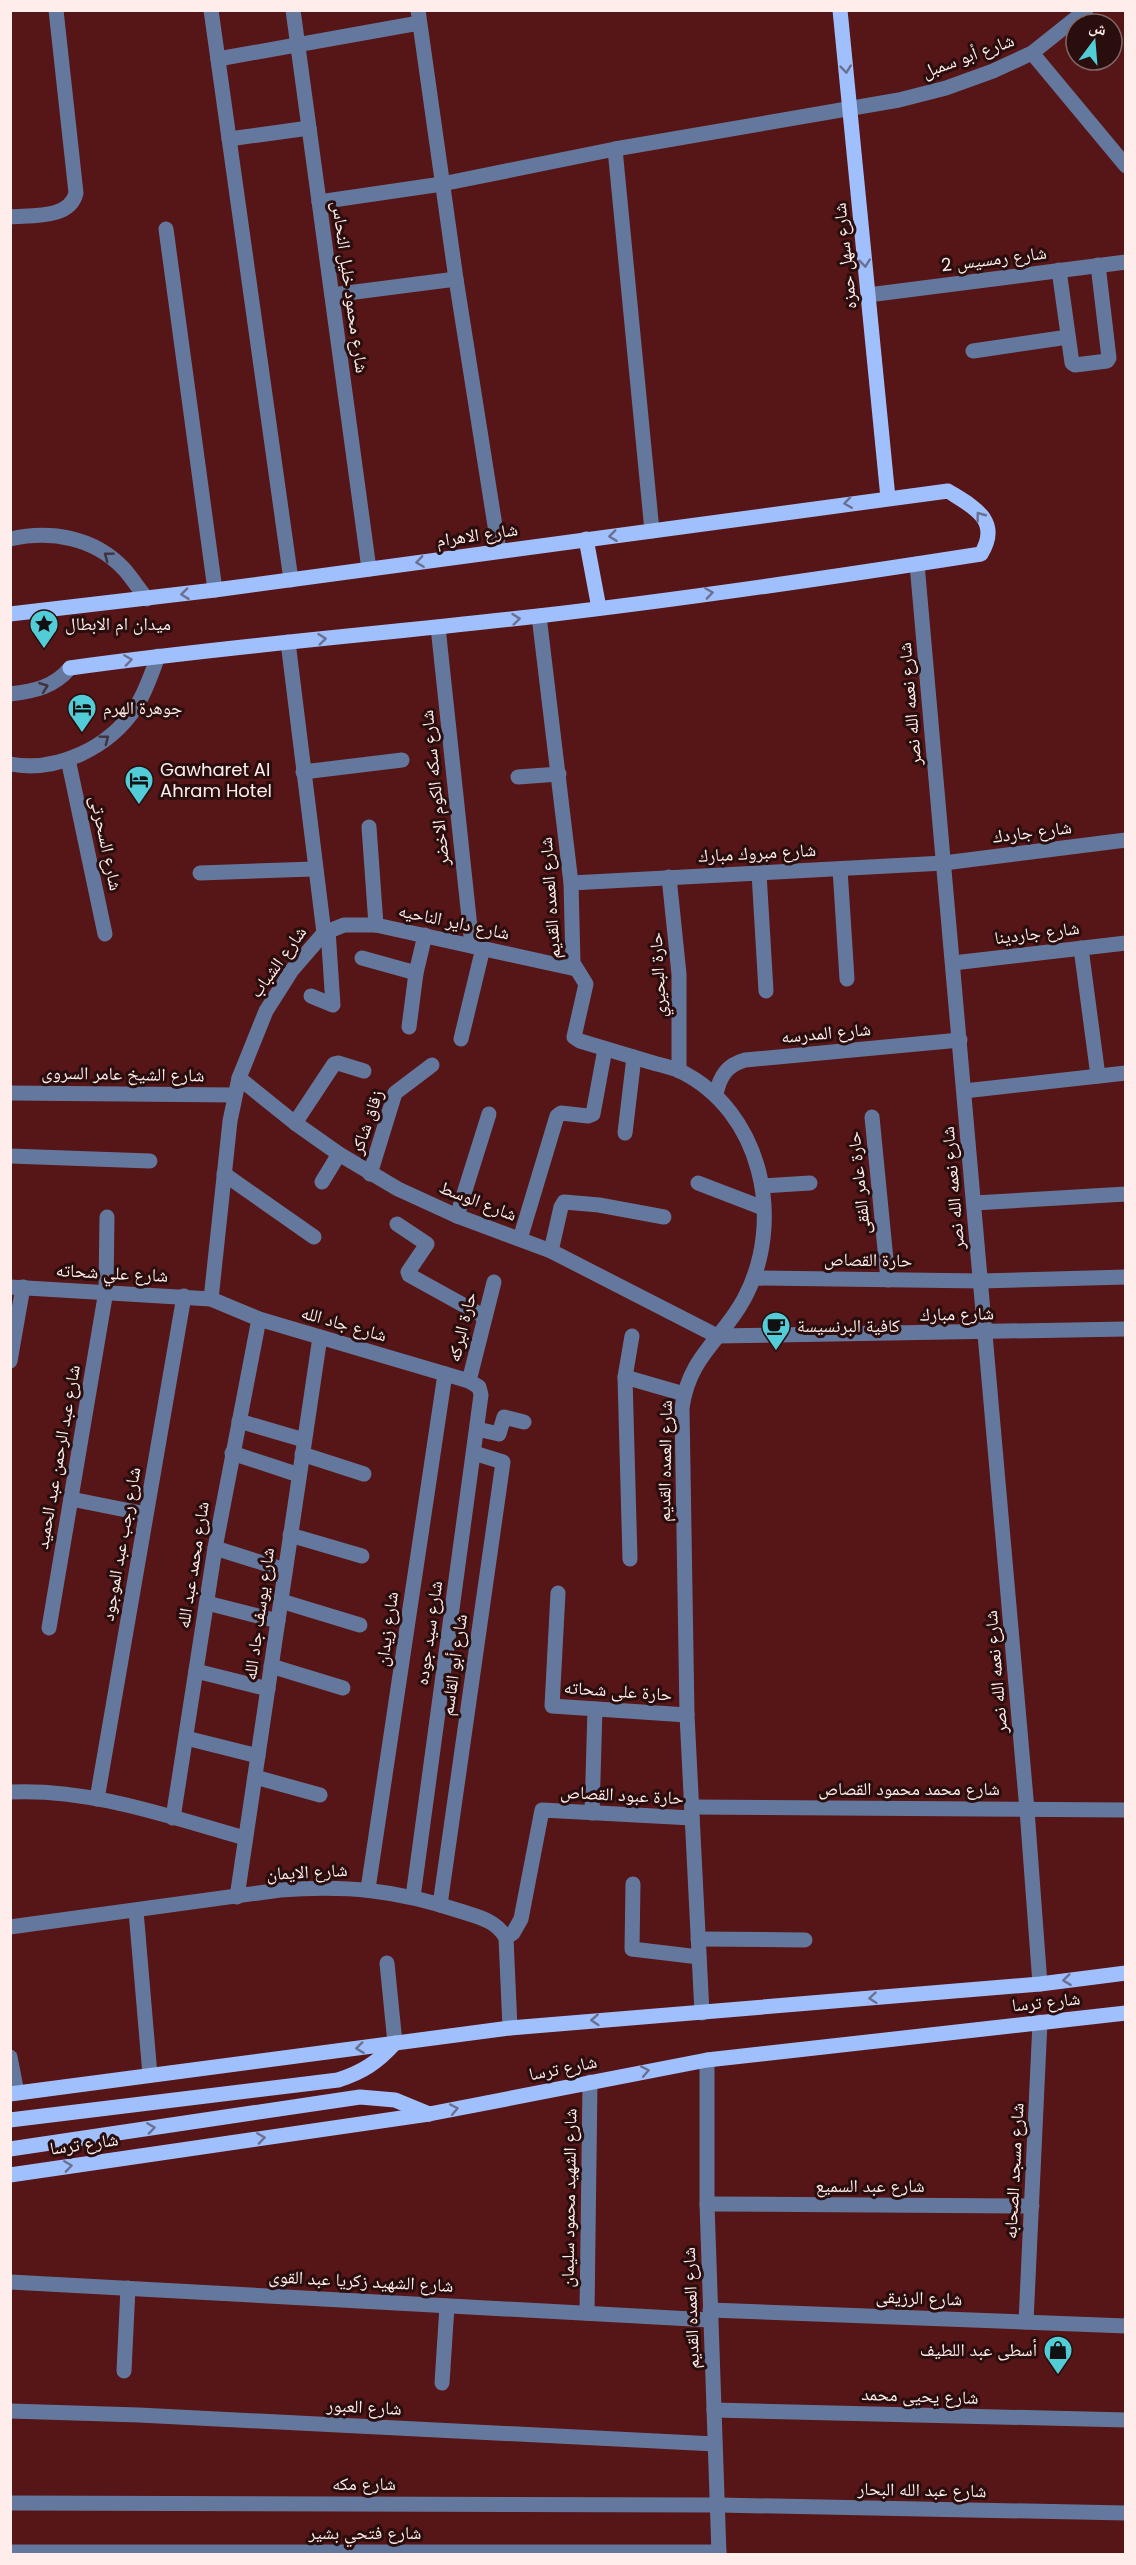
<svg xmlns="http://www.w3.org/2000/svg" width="1136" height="2565" font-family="Poppins,'Noto Naskh Arabic',sans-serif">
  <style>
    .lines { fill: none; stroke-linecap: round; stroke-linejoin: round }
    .minor { stroke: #64789d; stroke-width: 15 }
    .major { stroke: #a0c0fd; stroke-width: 15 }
    .oneway { stroke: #6b6f91 }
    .oneway2 { stroke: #3e323f }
    .labels { text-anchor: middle; stroke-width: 6; stroke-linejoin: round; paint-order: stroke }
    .street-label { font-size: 18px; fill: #feedeb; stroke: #2a0d0d }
    .poi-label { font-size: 18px; fill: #feedeb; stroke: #2a0d0d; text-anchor: start }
  </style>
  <rect width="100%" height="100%" fill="#561517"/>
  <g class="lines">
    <g class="minor">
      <polyline points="211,10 291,580"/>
      <polyline points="293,10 369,569"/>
      <polyline points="418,10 456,279 499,551"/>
      <polyline points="1032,53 1126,166"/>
      <polyline points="218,59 419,23"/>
      <polyline points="229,139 309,128"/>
      <polyline points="615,149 652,531"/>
      <polyline points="319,202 442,184 615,149 899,100 946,88 993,71 1032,53 1086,10"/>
      <path d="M10,217c22,-2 60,2 66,-24l-20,-183"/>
      <polyline points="166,229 215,590"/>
      <polyline points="1059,270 1072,363 1075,365 1107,361 1109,358 1098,265"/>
      <polyline points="332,295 456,279"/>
      <polyline points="868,295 1126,262"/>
      <polyline points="973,351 1068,337"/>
      <path d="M10,539c41,-9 84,-2 114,30 8,9 15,20 23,30"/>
      <polyline points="917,564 1027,1810 1040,1984"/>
      <path d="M539,616l32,267 2,80 13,21 -12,53 6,4c23,7 47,14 70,21 10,3 21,5 30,9 82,40 106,150 64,228 -22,41 -55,57 -62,109l5,307 15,298"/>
      <polyline points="438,627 472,946"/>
      <path d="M10,694c25,-3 44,-7 60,-26"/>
      <polyline points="68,759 105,934"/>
      <path d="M10,764c48,9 100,-17 126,-57 10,-16 16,-34 22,-51"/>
      <polyline points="303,772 402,760"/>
      <polyline points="518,777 559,774"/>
      <polyline points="369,827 376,925"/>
      <polyline points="840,869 847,979"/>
      <polyline points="200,873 314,869"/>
      <polyline points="759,873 766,991"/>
      <polyline points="669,877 679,974 679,1071"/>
      <polyline points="571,883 944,863 1126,840"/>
      <polyline points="324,933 344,925 376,925 576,969"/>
      <polyline points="1081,948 1098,1076"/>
      <polyline points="362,958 416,973"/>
      <polyline points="953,963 1126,943"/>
      <polyline points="311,996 333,1005 328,930"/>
      <polyline points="409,1027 416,973 425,935"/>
      <polyline points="461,1039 483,948"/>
      <polyline points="239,1078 295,1123 339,1154 398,1189 457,1216 551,1251 717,1336 1126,1329"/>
      <polyline points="964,1091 1126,1073"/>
      <polyline points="10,1093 235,1095"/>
      <path d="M716,1094c4,-18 11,-29 29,-34l215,-20"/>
      <polyline points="872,1117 888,1280"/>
      <polyline points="295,1123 334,1064 338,1063 364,1071"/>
      <polyline points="625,1133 634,1057"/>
      <polyline points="10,1156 150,1161"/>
      <polyline points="224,1174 314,1237"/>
      <polyline points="370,1174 395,1093 432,1065"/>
      <polyline points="322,1182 339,1154"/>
      <polyline points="698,1183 763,1208"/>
      <polyline points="762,1186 810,1183"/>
      <polyline points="974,1203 1126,1194"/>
      <polyline points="457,1216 489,1114"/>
      <polyline points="397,1224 427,1244 408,1272 409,1275 485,1317"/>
      <polyline points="520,1239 557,1116 561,1113 588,1116 593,1114 605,1049"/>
      <polyline points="551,1251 561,1207 564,1202 599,1205 664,1217"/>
      <polyline points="754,1278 981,1281 1126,1277"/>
      <polyline points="10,1287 211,1299 259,1319 469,1381 479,1387 481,1395 413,1897"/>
      <polyline points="211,1299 230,1121 239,1078 266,1011 292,970 324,933 288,642"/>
      <polyline points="10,1361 23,1287"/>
      <polyline points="625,1377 684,1394"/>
      <polyline points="469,1381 494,1282"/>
      <polyline points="239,1421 304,1440"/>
      <polyline points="477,1429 499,1434 504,1417 524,1422"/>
      <polyline points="232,1453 299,1475"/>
      <polyline points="302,1454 364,1474"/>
      <polyline points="71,1499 146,1514"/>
      <polyline points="290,1535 362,1556"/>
      <polyline points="215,1548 285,1570"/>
      <polyline points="630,1559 625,1377 632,1336"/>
      <polyline points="558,1593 552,1706 687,1715"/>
      <polyline points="281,1601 360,1625"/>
      <polyline points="207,1603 278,1621"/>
      <polyline points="49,1628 106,1291 107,1217"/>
      <polyline points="271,1666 343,1688"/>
      <polyline points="196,1671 268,1689"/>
      <polyline points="186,1738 258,1756"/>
      <polyline points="255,1777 320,1795"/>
      <path d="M10,1792c80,-4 160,25 235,46"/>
      <polyline points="97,1799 184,1296"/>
      <polyline points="692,1807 1126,1810"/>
      <polyline points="592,1813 595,1709"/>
      <polyline points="173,1818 215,1548 259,1319"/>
      <polyline points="633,1884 632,1949 699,1957"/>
      <polyline points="368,1889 445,1374"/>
      <polyline points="237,1897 320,1337"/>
      <polyline points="440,1905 503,1462 474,1453"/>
      <polyline points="136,1911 150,2075"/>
      <path d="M10,1927l270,-37c67,-5 116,0 180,21 18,6 36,9 46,27l4,90"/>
      <polyline points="506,1938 513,1933 521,1919 542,1810 692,1818"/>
      <polyline points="698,1939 805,1940"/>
      <polyline points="387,1963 395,2043"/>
      <polyline points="10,2057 17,2093"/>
      <polyline points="707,2060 707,2204 719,2554"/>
      <polyline points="707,2204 1032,2206"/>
      <polyline points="10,2282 710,2320"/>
      <polyline points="710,2310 1126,2326"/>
      <polyline points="587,2313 590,2082"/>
      <polyline points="1026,2322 1040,2022"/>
      <polyline points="124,2371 128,2288"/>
      <polyline points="442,2383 447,2306"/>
      <polyline points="714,2410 1126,2420"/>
      <polyline points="10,2411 139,2415 715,2444"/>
      <polyline points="10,2503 718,2505 1126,2513"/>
      <polyline points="10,2552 719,2552"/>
    </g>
    <g class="major">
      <polyline points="840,10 888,498"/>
      <polyline points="586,539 599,608"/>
      <path d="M10,614l205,-24 733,-99c24,15 54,29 33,63 -147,23 -295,45 -443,62 -156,18 -312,30 -468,52"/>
      <polyline points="10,2094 510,2028 1040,1984 1126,1973"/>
      <path d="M10,2120l328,-40c25,-8 40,-18 57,-37"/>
      <polyline points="10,2149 360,2097 395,2100 429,2114"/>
      <polyline points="10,2175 429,2114 707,2060 1126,2013"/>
    </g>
  </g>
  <defs><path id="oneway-chevron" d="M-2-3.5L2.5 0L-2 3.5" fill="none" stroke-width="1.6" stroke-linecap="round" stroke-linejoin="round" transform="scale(1.5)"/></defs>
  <g class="oneway">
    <use href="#oneway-chevron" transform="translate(846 69) rotate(84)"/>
    <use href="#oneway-chevron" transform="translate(865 263) rotate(84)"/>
    <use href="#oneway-chevron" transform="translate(848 503) rotate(172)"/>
    <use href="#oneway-chevron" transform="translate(980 516) rotate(-127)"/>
    <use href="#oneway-chevron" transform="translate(613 536) rotate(173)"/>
    <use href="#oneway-chevron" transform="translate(420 562) rotate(172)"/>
    <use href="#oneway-chevron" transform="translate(709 593) rotate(-8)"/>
    <use href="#oneway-chevron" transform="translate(185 594) rotate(173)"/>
    <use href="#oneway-chevron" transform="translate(516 619) rotate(-6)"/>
    <use href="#oneway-chevron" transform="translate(322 639) rotate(-6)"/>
    <use href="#oneway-chevron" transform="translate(128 660) rotate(-8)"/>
    <use href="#oneway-chevron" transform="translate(1067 1980) rotate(173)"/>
    <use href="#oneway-chevron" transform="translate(873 1998) rotate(175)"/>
    <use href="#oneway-chevron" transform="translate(595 2020) rotate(176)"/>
    <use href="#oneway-chevron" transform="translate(360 2048) rotate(173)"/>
    <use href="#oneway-chevron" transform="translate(645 2071) rotate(-11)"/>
    <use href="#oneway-chevron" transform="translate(454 2109) rotate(-11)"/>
    <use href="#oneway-chevron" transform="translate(151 2128) rotate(-8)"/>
    <use href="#oneway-chevron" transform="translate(261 2138) rotate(-8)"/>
    <use href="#oneway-chevron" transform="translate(68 2166) rotate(-8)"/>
  </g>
  <g class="oneway2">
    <use href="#oneway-chevron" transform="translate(108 556) rotate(-143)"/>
    <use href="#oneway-chevron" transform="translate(44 687) rotate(-20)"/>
    <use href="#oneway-chevron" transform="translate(105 739) rotate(-37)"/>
  </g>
  <defs>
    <g id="sight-pin" transform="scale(1.5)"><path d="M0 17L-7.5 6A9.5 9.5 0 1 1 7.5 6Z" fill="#52ccd6" stroke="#2a0d0d"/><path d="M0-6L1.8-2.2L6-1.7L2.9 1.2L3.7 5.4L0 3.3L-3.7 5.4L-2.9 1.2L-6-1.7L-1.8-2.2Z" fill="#111"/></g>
    <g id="hotel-pin" transform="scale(1.5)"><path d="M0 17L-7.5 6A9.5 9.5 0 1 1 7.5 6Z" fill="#52ccd6" stroke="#2a0d0d"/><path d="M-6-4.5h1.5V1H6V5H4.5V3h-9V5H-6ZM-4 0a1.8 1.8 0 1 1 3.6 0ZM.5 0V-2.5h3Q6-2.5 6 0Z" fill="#111"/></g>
    <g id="cafe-pin" transform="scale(1.5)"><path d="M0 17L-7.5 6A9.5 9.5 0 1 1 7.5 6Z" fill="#52ccd6" stroke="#2a0d0d"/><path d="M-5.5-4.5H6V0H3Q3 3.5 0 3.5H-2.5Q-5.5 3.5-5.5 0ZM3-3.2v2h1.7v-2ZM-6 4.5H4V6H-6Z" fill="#111"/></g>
    <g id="shop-pin" transform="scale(1.5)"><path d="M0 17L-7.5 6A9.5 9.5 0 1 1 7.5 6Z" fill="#52ccd6" stroke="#2a0d0d"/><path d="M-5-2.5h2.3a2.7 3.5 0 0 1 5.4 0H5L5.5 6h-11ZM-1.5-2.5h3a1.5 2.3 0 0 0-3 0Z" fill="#111"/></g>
  </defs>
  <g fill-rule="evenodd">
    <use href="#sight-pin" x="44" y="624"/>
    <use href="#hotel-pin" x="82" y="708"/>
    <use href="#hotel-pin" x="139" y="780"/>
    <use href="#cafe-pin" x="776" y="1326"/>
    <use href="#shop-pin" x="1058" y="2350"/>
  </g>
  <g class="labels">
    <g class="street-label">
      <text transform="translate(968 56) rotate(-20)" y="6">شارع أبو سمبل</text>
      <text transform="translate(845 256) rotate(-96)" y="6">شارع سهل حمزه</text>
      <text transform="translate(994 259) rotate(-7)" y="6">شارع رمسيس 2</text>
      <text transform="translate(350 287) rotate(82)" y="6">شارع محمود خليل النحاس</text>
      <text transform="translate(477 535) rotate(-8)" y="6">شارع الاهرام</text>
      <text transform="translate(910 704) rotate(-95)" y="6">شارع نعمه الله نصر</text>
      <text transform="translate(435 788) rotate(-96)" y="6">شارع سكه الكوم الاخضر</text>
      <text transform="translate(1032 832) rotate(-7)" y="6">شارع جاردك</text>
      <text transform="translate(106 843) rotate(78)" y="6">شارع السحرتى</text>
      <text transform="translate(757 853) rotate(-3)" y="6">شارع مبروك مبارك</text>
      <text transform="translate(550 898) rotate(-94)" y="6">شارع العمده القديم</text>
      <text transform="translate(454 922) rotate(12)" y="6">شارع داير الناحيه</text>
      <text transform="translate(1037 933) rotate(-7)" y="6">شارع جاردينا</text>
      <text transform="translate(278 962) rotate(-54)" y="6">شارع الشباب</text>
      <text transform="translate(658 975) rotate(-93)" y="6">حارة البحيري</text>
      <text transform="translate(826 1033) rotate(-5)" y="6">شارع المدرسه</text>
      <text transform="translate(123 1074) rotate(1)" y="6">شارع الشيخ عامر السروى</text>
      <text transform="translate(367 1122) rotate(-71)" y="6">زقاق شاكر</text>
      <text transform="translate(859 1183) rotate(-96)" y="6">حارة عامر الفقى</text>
      <text transform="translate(953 1188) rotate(-95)" y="6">شارع نعمه الله نصر</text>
      <text transform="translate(478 1201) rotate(21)" y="6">شارع الوسط</text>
      <text transform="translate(868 1260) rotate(1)" y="6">حارة القصاص</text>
      <text transform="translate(112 1273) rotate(3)" y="6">شارع علي شحاته</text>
      <text transform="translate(957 1314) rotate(-1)" y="6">شارع مبارك</text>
      <text transform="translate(344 1324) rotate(16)" y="6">شارع جاد الله</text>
      <text transform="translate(462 1327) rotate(-76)" y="6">حارة البركه</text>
      <text transform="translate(58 1457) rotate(-80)" y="6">شارع عبد الرحمن عبد الحميد</text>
      <text transform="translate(665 1461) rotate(-89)" y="6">شارع العمده القديم</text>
      <text transform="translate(121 1544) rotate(-80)" y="6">شارع رجب عبد الموجود</text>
      <text transform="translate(193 1565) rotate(-81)" y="6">شارع محمد عبد الله</text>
      <text transform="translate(259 1614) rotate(-82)" y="6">شارع يوسف جاد الله</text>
      <text transform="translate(387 1629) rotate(-82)" y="6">شارع زيدان</text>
      <text transform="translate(429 1633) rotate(-82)" y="6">شارع سيد جوده</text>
      <text transform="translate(454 1665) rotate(-82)" y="6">شارع أبو القاسم</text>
      <text transform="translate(996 1672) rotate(-95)" y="6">شارع نعمه الله نصر</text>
      <text transform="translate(618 1691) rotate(4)" y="6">حارة على شحاته</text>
      <text x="909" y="1795">شارع محمد محمود القصاص</text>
      <text transform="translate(622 1795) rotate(3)" y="6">حارة عبود القصاص</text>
      <text transform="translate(307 1872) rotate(-3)" y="6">شارع الايمان</text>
      <text transform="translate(1046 2002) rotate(-6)" y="6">شارع ترسا</text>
      <text transform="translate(563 2068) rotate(-11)" y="6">شارع ترسا</text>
      <text transform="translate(84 2144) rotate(-8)" y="6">شارع ترسا</text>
      <text transform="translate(1014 2171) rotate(-87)" y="6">شارع مسجد الصحابه</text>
      <text x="870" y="2192">شارع عبد السميع</text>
      <text transform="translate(569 2198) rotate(-89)" y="6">شارع الشهيد محمود سليمان</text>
      <text transform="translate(361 2281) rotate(3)" y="6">شارع الشهيد زكريا عبد القوى</text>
      <text transform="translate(919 2298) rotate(2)" y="6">شارع الرزيقى</text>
      <text transform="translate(691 2308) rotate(-92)" y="6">شارع العمده القديم</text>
      <text transform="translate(920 2396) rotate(2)" y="6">شارع يحيى محمد</text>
      <text transform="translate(364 2407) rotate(3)" y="6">شارع العبور</text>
      <text x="364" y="2490">شارع مكه</text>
      <text transform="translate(922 2490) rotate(1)" y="6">شارع عبد الله البحار</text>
      <text x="365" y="2539">شارع فتحي بشير</text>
    </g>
    <g class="poi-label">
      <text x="65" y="630">ميدان ام الابطال</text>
      <text x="103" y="714">جوهرة الهرم</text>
      <text x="160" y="776">Gawharet Al<tspan x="160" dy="21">Ahram Hotel</tspan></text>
      <text x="797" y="1332">كافية البرنسيسة</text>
      <text x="1037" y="2356" text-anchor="end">أسطى عبد اللطيف</text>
    </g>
  </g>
  <rect width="1136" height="2565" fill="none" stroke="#feedeb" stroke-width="24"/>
  <g transform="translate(1094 42) rotate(16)"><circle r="28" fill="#2a0d0d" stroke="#7f6766" stroke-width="1.5"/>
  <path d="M0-4.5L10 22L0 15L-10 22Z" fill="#52ccd6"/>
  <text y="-9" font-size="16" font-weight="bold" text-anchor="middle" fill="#feedeb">ش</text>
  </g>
</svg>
